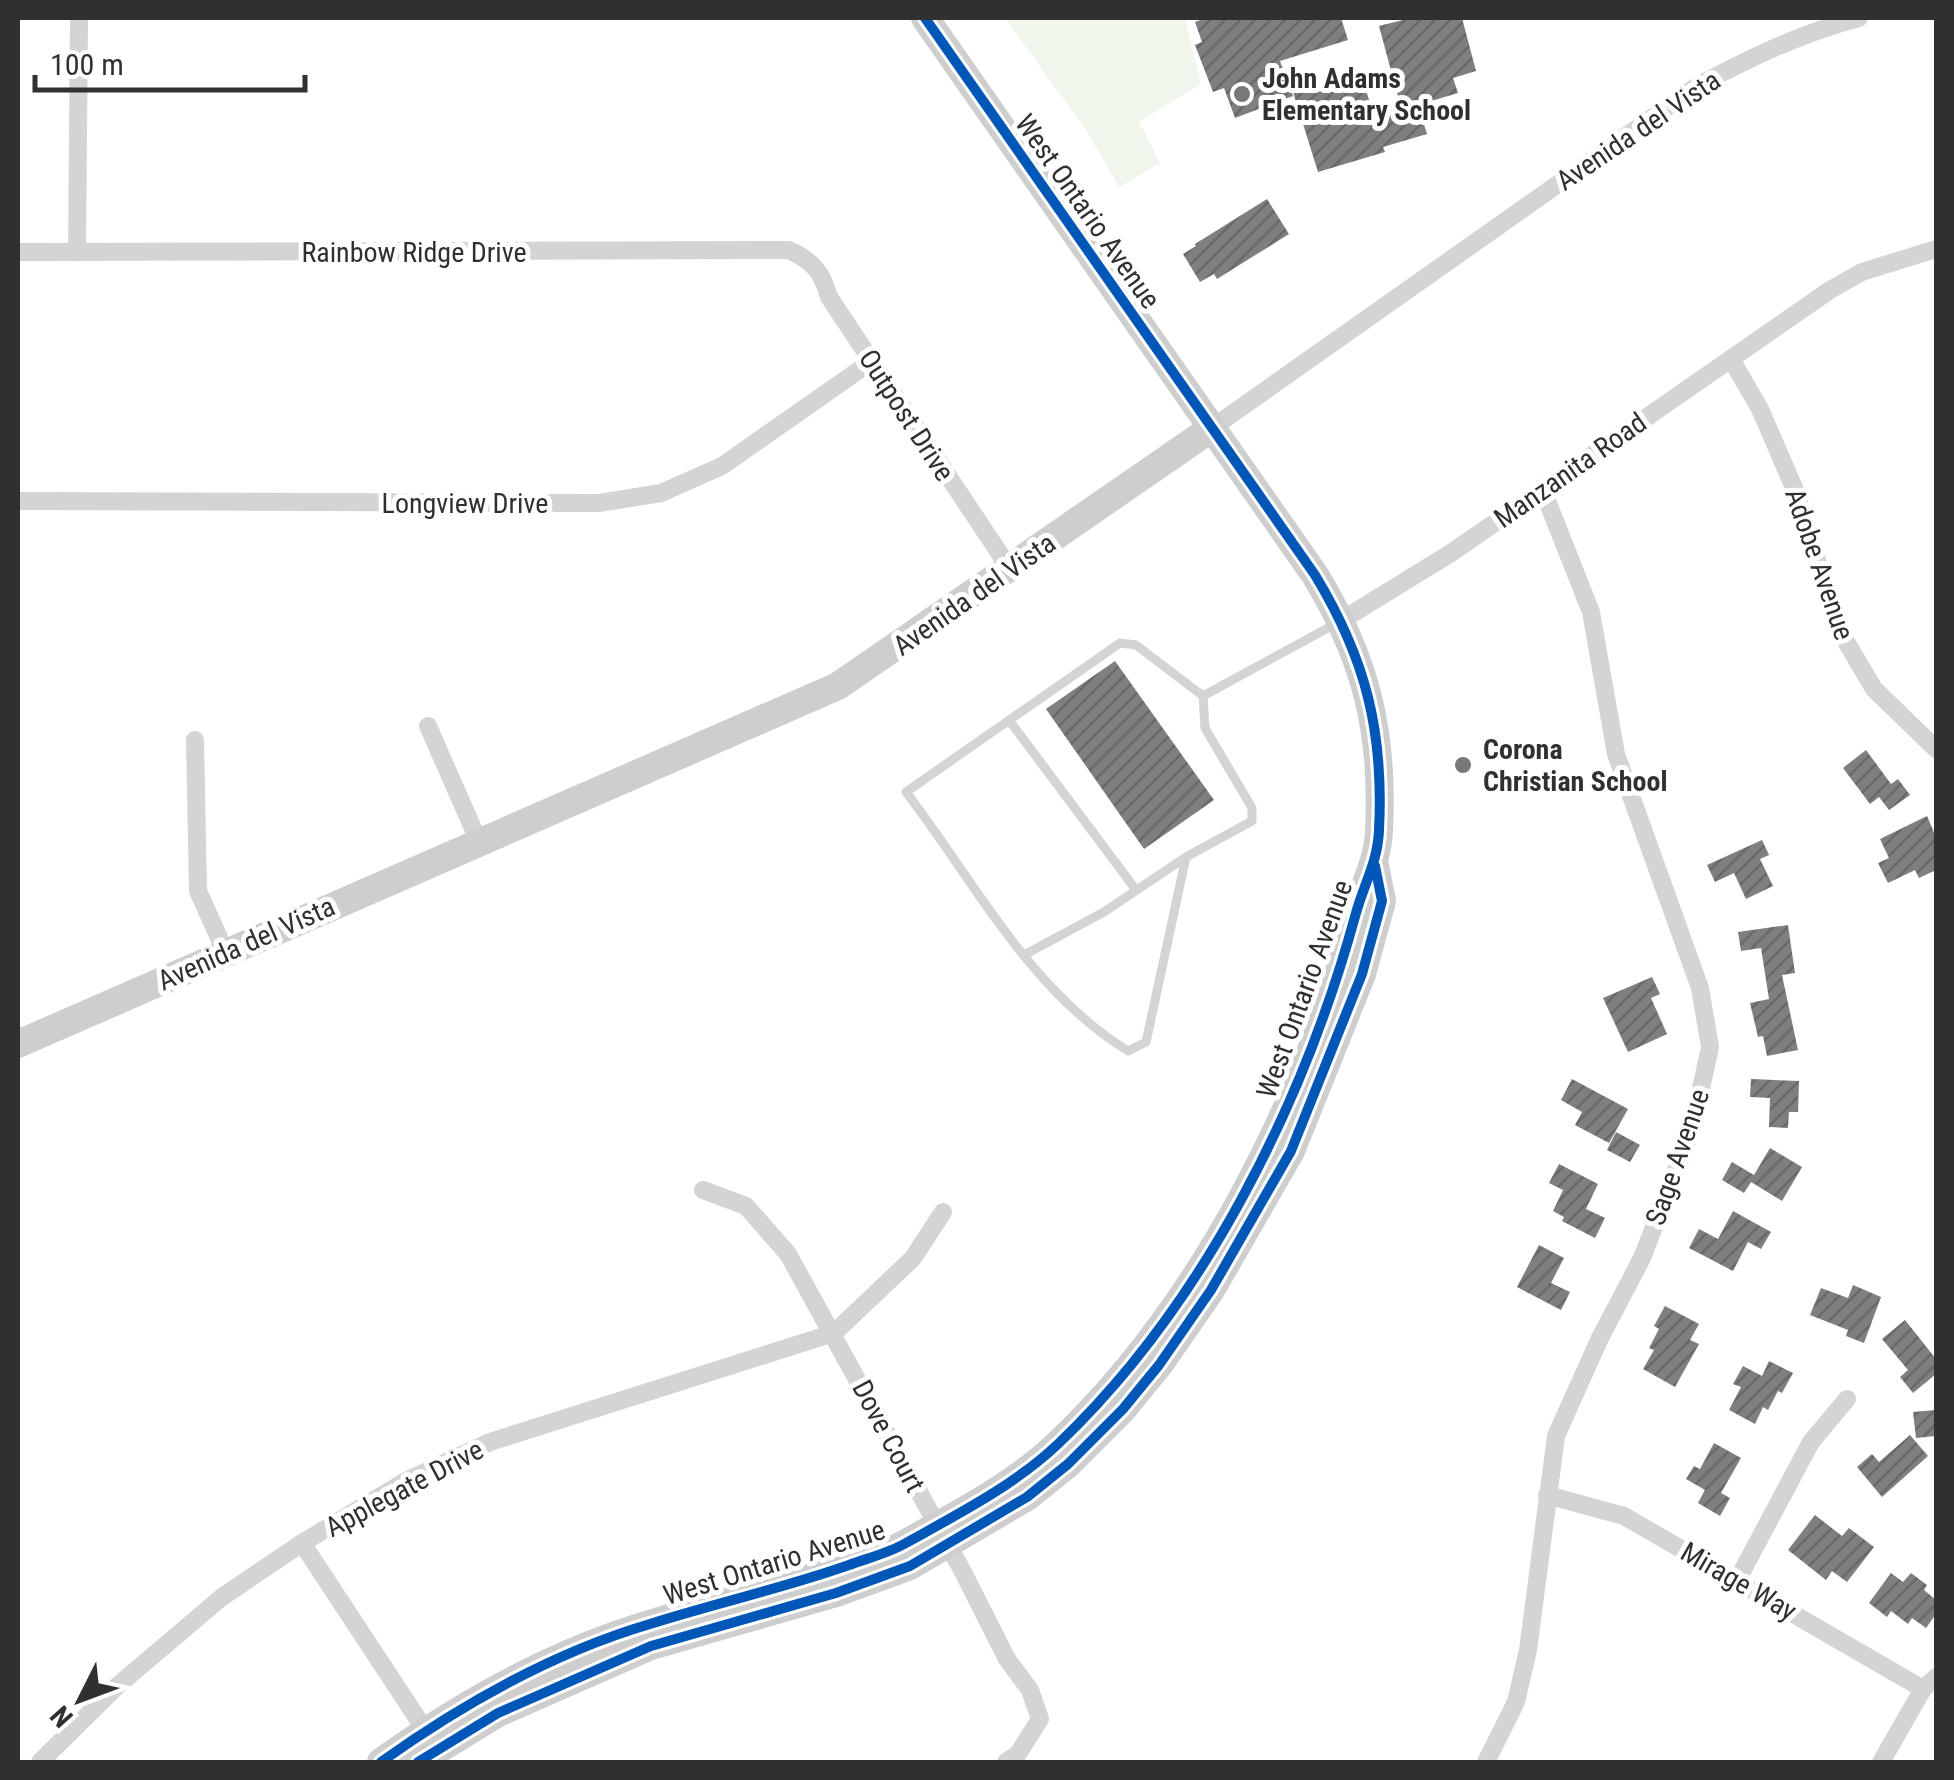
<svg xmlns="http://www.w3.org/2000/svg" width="1954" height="1780" font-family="'Roboto Condensed',sans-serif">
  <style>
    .green { fill: #f1f6ec }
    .building { fill: url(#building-hatch) }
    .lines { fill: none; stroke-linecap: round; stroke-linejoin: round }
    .lane { stroke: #d4d4d4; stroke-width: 9 }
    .street { stroke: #d4d4d4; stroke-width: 18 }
    .secondary { stroke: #cecece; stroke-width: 28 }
    .cycleway-casing { stroke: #fff; stroke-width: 16 }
    .cycleway { stroke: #0057b8; stroke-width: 10 }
    .poi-dot { fill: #787878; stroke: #fff; stroke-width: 4 }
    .labels { text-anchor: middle; stroke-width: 10; stroke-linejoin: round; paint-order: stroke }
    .poi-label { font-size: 28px; font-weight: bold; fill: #303030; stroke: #fff; text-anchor: start }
    .street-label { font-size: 28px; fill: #303030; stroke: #fff }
  </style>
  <defs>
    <pattern id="building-hatch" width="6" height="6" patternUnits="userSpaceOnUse" patternTransform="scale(2.5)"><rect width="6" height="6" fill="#7f7f7f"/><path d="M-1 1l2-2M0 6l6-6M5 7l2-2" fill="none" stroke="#686868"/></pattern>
  </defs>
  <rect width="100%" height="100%" fill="#fff"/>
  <polygon class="green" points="1005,18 1185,18 1201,84 1139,122 1160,163 1119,187 1086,130"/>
  <g class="building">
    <polygon points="1206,18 1341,18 1348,40 1280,61 1293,96 1235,118 1224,88 1213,92 1195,45 1202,42 1195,22"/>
    <polygon points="1411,18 1462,18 1476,71 1453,78 1458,93 1418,105 1427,134 1383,147 1385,152 1318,172 1293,92 1360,72 1373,112 1400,104 1379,26"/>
    <polygon points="1267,199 1289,234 1217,279 1214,274 1200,282 1183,254 1196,246 1195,244"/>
    <polygon points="1115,661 1214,800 1144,849 1046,709"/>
    <polygon points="1866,750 1891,784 1898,779 1910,795 1889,810 1879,797 1870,804 1843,768"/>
    <polygon points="1927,816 1936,837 1936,870 1919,878 1915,870 1888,883 1878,863 1889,858 1880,839"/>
    <polygon points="1762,840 1769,855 1760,859 1773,886 1746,899 1734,873 1715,882 1707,865"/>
    <polygon points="1788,925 1795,973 1782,975 1798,1050 1767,1056 1763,1036 1758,1037 1750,1003 1769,999 1761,948 1741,951 1738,932"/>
    <polygon points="1652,977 1660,994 1651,998 1667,1034 1628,1052 1603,998"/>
    <polygon points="1572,1079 1628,1109 1609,1143 1575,1125 1582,1112 1561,1100"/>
    <polygon points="1751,1079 1799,1081 1798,1112 1789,1112 1788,1128 1769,1127 1770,1098 1750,1097"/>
    <polygon points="1616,1132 1640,1145 1630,1162 1607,1150"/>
    <polygon points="1770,1148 1802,1167 1782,1201 1751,1182 1744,1193 1722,1180 1732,1162 1754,1175"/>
    <polygon points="1559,1164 1598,1184 1586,1209 1605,1218 1595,1238 1562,1221 1564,1217 1553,1211 1563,1190 1549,1183"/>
    <polygon points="1733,1211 1771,1232 1761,1249 1748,1242 1733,1271 1689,1248 1699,1229 1718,1239"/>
    <polygon points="1539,1245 1564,1258 1551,1283 1570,1292 1561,1310 1517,1287"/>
    <polygon points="1853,1285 1881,1297 1864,1343 1846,1336 1848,1330 1810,1315 1821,1288 1848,1298"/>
    <polygon points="1665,1306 1699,1324 1690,1340 1699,1344 1675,1387 1643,1369 1654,1350 1649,1348 1659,1329 1654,1326"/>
    <polygon points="1905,1320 1936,1359 1936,1374 1913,1393 1900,1377 1908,1370 1882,1339"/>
    <polygon points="1769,1361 1793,1373 1782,1393 1778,1391 1768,1410 1763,1407 1755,1424 1729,1410 1741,1387 1733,1384 1743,1366 1762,1376"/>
    <polygon points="1936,1410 1936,1436 1916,1438 1913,1412"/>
    <polygon points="1910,1435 1928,1456 1882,1497 1857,1467 1872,1454 1879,1462"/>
    <polygon points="1714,1443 1741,1458 1721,1493 1730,1498 1720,1516 1698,1503 1705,1490 1686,1479 1694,1466 1700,1469"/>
    <polygon points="1815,1515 1842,1536 1849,1528 1874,1547 1847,1582 1832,1571 1826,1580 1788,1550"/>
    <polygon points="1891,1573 1903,1582 1911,1573 1927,1585 1924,1590 1936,1600 1936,1614 1926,1628 1912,1618 1908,1624 1891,1611 1887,1617 1869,1603"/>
  </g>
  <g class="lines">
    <g class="lane">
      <path d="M1120,643l16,2 67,51 2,32 47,80v13l-66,36 -40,185 -18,9c-99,-61 -153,-169 -222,-259z"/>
      <polyline points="1203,696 1337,623"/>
      <polyline points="1009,720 1136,890"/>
      <polyline points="1024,955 1104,912 1186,857"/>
    </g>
    <g class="street">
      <path d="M18,252l771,-2c24,11 33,22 40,47l181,272"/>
      <polyline points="77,252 79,18"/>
      <polyline points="1731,359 1760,409 1795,490 1838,628 1874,689 1936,749"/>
      <path d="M1212,428l485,-342c53,-28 104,-53 162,-68"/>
      <polyline points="18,501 599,503 661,493 722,466 872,361"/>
      <polyline points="1342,620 1451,553 1830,290 1862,272 1936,249"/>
      <polyline points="428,726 479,842"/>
      <polyline points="195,740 198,891 225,951"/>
      <polyline points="703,1190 746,1206 788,1254 963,1572 1007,1659 1030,1690 1040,1719 1018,1754 1006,1762"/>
      <polyline points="1547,1495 1624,1516 1923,1689"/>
      <polyline points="302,1543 431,1739"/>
      <polyline points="1738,1579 1811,1442 1847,1399"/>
      <polyline points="40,1762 116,1687 222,1597 302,1543 406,1481 490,1442 834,1333 913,1258 943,1212"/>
      <polyline points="1486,1762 1516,1702 1528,1650 1556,1436 1599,1340 1642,1258 1693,1126 1710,1047 1700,988 1616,754 1591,612 1542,488"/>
      <polyline points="1881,1762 1923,1689 1936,1677"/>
    </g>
    <g class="secondary">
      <polyline points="18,1044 838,686 1212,428"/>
      <path d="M381,1762c80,-57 174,-110 269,-138 66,-21 134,-36 199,-59 19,-7 40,-12 57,-22 52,-29 109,-58 152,-99 145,-138 246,-340 298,-531 8,-29 22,-52 23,-83 5,-98 -13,-171 -64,-255l-390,-557"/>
      <polyline points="418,1762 498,1713 651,1646 836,1593 910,1566 1027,1497 1068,1464 1123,1409 1159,1365 1211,1290 1291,1151 1362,974 1382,901 1375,866"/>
    </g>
    <g class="cycleway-casing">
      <g id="cycleway">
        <path d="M381,1762c80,-57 174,-110 269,-138 66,-21 134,-36 199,-59 19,-7 40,-12 57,-22 52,-29 109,-58 152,-99 145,-138 246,-340 298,-531 8,-29 22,-52 23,-83 5,-98 -13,-171 -64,-255l-390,-557"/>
        <polyline points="418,1762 498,1713 651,1646 836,1593 910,1566 1027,1497 1068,1464 1123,1409 1159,1365 1211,1290 1291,1151 1362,974 1382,901 1375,866"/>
      </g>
    </g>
    <use href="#cycleway" class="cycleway"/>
  </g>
  <g class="poi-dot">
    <circle cx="1242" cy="94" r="10"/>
    <circle cx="1463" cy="765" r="10"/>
  </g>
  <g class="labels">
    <g class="poi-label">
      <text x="1262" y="88">John Adams<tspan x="1262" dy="32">Elementary School</tspan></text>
      <text x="1483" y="759">Corona<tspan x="1483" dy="32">Christian School</tspan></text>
    </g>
    <g class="street-label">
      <text transform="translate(1638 130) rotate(-34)" y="10">Avenida del Vista</text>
      <text transform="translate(1088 211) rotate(55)" y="10">West Ontario Avenue</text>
      <text x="414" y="262">Rainbow Ridge Drive</text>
      <text transform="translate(907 415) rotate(57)" y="10">Outpost Drive</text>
      <text transform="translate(1570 470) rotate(-35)" y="10">Manzanita Road</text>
      <text x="465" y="513">Longview Drive</text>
      <text transform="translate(1820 564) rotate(71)" y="10">Adobe Avenue</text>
      <text transform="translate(974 594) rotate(-35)" y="10">Avenida del Vista</text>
      <text transform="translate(246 943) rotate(-24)" y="10">Avenida del Vista</text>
      <text transform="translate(1304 989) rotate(-70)" y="10">West Ontario Avenue</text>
      <text transform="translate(1677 1157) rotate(-71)" y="10">Sage Avenue</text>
      <text transform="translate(889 1436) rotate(62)" y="10">Dove Court</text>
      <text transform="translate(404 1488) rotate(-28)" y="10">Applegate Drive</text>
      <text transform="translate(774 1562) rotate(-17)" y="10">West Ontario Avenue</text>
      <text transform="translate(1739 1581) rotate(30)" y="10">Mirage Way</text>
    </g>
  </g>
  <rect width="1954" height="1780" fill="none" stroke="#303030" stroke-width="40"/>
  <g transform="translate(80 1700) rotate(228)" stroke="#ffffff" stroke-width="8" paint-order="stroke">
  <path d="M0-8L18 38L0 25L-18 38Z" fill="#303030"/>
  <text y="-15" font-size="28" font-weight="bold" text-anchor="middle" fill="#303030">N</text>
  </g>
  <path d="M35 75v15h270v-15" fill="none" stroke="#303030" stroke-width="5"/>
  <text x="50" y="75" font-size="30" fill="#303030" stroke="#ffffff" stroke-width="8" paint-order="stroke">100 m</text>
</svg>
